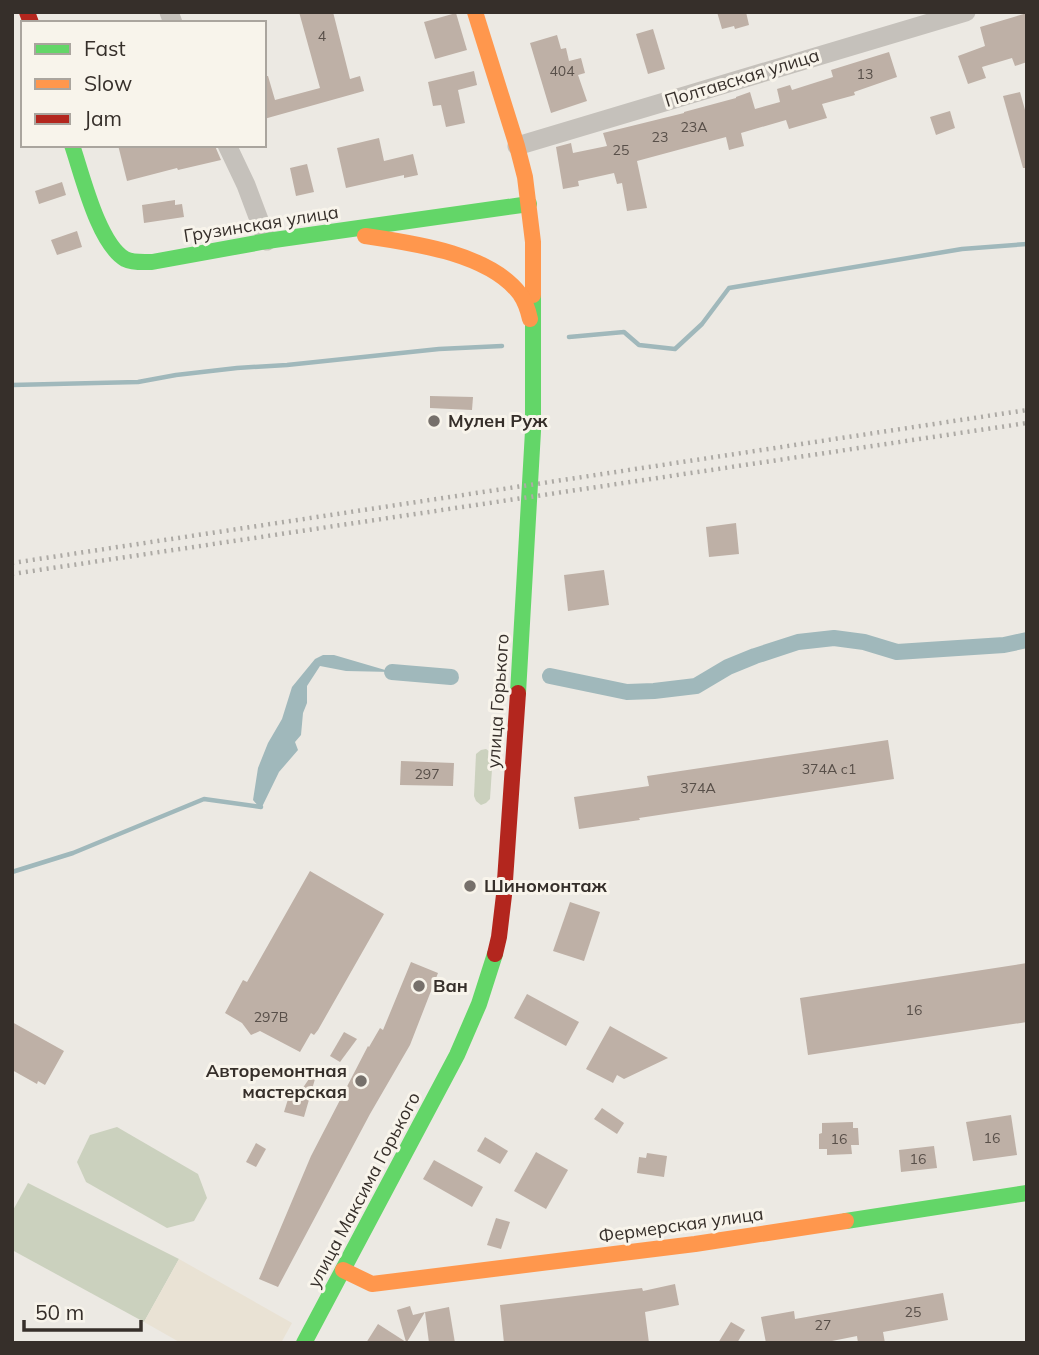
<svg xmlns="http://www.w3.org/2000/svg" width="1039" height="1355" font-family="Mulish,sans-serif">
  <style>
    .green { fill: #cbd1be }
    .plaza { fill: #e9e2d4 }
    .water { fill: #a0b8bb }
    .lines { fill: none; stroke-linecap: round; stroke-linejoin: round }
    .stream { stroke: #a0b8bb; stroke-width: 4.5 }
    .canal { stroke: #a0b8bb; stroke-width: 16 }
    .building { fill: #beb0a6 }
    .street { stroke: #c5c1bb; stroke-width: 19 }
    .fast { stroke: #63d668; stroke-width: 16 }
    .slow { stroke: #ff974d; stroke-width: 16 }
    .jam { stroke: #b3261e; stroke-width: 16 }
    .rail { stroke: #adaaa5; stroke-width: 4.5; stroke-dasharray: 2 5; stroke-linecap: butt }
    .poi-dot { fill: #76706b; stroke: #f8f4eb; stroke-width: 2.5 }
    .labels { text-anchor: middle; stroke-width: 6; stroke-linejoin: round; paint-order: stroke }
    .number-label { font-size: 14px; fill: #584f49 }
    .street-label { font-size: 18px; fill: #362f2a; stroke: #f8f4eb }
    .poi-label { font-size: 18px; font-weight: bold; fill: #362f2a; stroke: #f8f4eb; text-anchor: start }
  </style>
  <rect width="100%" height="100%" fill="#ece9e3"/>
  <g class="green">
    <polygon points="486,749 493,754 490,799 486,803 481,805 476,801 474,796 476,754 481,750"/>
    <polygon points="117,1127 198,1174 207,1198 194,1221 167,1228 86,1182 77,1162 90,1135"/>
    <polygon points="28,1183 179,1259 144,1322 12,1250 12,1212"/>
  </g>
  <polygon class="plaza" points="179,1259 292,1323 281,1343 181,1343 144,1322"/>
  <polygon class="water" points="323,655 334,655 392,672 346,671 320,666 307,686 307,703 303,713 301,735 295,742 298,750 279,772 261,809 253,800 258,768 268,743 282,719 292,687 315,659"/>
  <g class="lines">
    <g class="stream">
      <polyline points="569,337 624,332 639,345 675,349 702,324 729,288 962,249 1027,244"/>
      <polyline points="12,385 138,382 176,375 237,368 287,365 439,349 502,346"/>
      <polyline points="12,872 73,853 204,799 261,807"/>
    </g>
    <g class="canal">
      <polyline points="392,672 451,677"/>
      <polyline points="550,676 627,692 654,691 696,686 728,667 755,656 798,642 834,638 864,642 897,652 1004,645 1027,640"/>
    </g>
  </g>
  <g class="building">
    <polygon points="299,12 333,12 350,79 360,76 364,91 264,119 264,76 268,76 275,100 320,88"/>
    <polygon points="717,12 746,12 749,25 735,29 734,26 722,29"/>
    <polygon points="456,13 467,50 435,59 424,22"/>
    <polygon points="1027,13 1027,62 1015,66 1012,58 982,67 986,78 968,84 958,56 985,46 980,27"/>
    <polygon points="653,29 665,69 648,74 636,34"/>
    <polygon points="557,35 561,49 566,48 569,61 581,58 585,73 578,75 587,101 551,113 530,43"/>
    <polygon points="889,52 897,77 854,92 855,95 822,104 827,118 789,129 786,120 741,133 744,146 729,150 726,137 637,161 647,208 627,211 622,183 617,184 614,173 578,181 579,186 563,189 556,147 571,143 573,153 607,146 603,133 684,113 684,112 736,98 736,97 750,92 755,109 780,102 777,89 790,85 792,90 833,77 831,70"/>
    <polygon points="474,71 477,85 458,90 465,123 446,127 441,105 433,106 428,82"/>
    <polygon points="1020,92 1027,117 1027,168 1023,168 1003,96"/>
    <polygon points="950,111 955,128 936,135 930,117"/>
    <polygon points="379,138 384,161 413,154 418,175 404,178 404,175 346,188 337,148"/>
    <polygon points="118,145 205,145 207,148 215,146 221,160 178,170 177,168 127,181"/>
    <polygon points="307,164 314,192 296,196 290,168"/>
    <polygon points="62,182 66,195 39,204 35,191"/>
    <polygon points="175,200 175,205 182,204 184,217 144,223 142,205"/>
    <polygon points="77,231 82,247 57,255 51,240"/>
    <polygon points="430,396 473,397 472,410 430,408"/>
    <polygon points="736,523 739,554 709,557 706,527"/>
    <polygon points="604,570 609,605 568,611 564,575"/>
    <polygon points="888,740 894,779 639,818 640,820 579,829 574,797 649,786 647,776"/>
    <polygon points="401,761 454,763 453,786 400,785"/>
    <polygon points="310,871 384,914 318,1030 314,1035 311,1033 300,1052 260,1031 251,1035 242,1023 225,1013 243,980 247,982"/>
    <polygon points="570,902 600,912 584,961 553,951"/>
    <polygon points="411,962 438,973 410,1045 370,1114 278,1287 259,1279 311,1156 368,1046 369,1047 380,1028 383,1030"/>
    <polygon points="1027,963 1027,1022 808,1055 800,998"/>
    <polygon points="527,994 579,1022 566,1046 514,1018"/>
    <polygon points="12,1022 64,1051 45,1085 38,1081 37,1084 12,1070"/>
    <polygon points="610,1026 668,1058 624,1079 617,1075 613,1083 586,1069"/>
    <polygon points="344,1032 357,1039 340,1062 330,1056"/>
    <polygon points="315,1070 317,1072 304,1117 284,1112 289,1096 296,1098"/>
    <polygon points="602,1108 624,1123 617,1134 594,1119"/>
    <polygon points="1011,1115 1017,1155 973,1161 966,1122"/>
    <polygon points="853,1122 853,1128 858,1128 859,1145 851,1145 852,1154 827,1155 827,1149 819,1149 819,1134 822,1133 822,1123"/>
    <polygon points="485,1137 508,1151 500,1164 477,1151"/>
    <polygon points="256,1143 266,1149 256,1167 246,1162"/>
    <polygon points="934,1146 937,1168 901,1172 899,1150"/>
    <polygon points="536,1152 568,1170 546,1209 514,1191"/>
    <polygon points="647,1153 667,1156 664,1177 637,1173 639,1157 646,1158"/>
    <polygon points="434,1160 483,1187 472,1207 423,1179"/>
    <polygon points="496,1218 510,1222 501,1249 487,1245"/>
    <polygon points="675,1284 679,1305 645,1312 649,1343 504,1343 500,1305 642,1288 643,1291"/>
    <polygon points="943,1293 948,1320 883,1332 885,1343 858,1343 857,1336 822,1343 766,1343 761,1317 794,1311 795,1319"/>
    <polygon points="410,1306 413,1315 425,1312 407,1342 408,1343 366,1343 378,1324 406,1342 397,1310"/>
    <polygon points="449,1307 455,1343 429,1343 425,1312"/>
    <polygon points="731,1322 745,1330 737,1343 718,1343"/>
  </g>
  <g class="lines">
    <g class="street">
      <polyline points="169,12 173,23"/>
      <polyline points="227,145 246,185 267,241"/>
      <polyline points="517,146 966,12"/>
    </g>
    <g class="fast">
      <path d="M72,145c10,29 26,98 53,114 8,4 18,3 27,3l115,-21 262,-37"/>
      <polyline points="518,693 533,431 533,295"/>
      <polyline points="846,1221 1027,1193"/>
      <polyline points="304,1343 457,1055 479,1004 495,954"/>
    </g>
    <g class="slow">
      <polyline points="475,12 517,146 525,177 533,242 533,295"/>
      <path d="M365,236c47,7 124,17 155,58 5,7 8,16 10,25"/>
      <polyline points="343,1270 372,1284 695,1244 846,1221"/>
    </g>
    <g class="jam">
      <polyline points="27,12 31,23"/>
      <polyline points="495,954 499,937 504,895 518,693"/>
    </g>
    <g class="rail">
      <polyline points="12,563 1027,410"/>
      <polyline points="12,574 1027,423"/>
    </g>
  </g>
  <g class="poi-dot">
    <circle cx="434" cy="421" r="7"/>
    <circle cx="470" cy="886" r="7"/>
    <circle cx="419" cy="986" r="7"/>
    <circle cx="361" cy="1081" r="7"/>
  </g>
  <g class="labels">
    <g class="number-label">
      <text x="322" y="41">4</text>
      <text x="562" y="76">404</text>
      <text x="865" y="79">13</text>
      <text x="694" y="132">23А</text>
      <text x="660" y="142">23</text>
      <text x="621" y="155">25</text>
      <text x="829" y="774">374А с1</text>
      <text x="427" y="779">297</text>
      <text x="698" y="793">374А</text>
      <text x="914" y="1015">16</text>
      <text x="271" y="1022">297В</text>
      <text x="992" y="1143">16</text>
      <text x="839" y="1144">16</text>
      <text x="918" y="1164">16</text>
      <text x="913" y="1317">25</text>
      <text x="823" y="1330">27</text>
    </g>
    <g class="street-label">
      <text transform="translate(742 78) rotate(-17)" y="6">Полтавская улица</text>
      <text transform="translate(261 224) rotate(-9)" y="6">Грузинская улица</text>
      <text transform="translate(498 701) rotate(-86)" y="6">улица Горького</text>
      <text transform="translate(364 1190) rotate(-62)" y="6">улица Максима Горького</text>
      <text transform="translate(681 1225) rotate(-8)" y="6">Фермерская улица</text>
    </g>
    <g class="poi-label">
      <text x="448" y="427">Мулен Руж</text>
      <text x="484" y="892">Шиномонтаж</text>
      <text x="433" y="992">Ван</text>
      <text x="347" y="1077" text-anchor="end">Авторемонтная<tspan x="347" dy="21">мастерская</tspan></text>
    </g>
  </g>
  <rect width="1039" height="1355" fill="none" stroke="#362f2a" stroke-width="28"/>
  <rect x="21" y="21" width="245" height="126" fill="#f8f4eb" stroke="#aaa59e" stroke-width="2"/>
  <rect x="35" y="44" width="35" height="10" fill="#63d668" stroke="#aaa59e" stroke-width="2"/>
  <text x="84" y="56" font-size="21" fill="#362f2a">Fast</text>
  <rect x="35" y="79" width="35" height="10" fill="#ff974d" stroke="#aaa59e" stroke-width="2"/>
  <text x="84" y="91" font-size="21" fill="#362f2a">Slow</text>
  <rect x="35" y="114" width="35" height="10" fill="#b3261e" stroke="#aaa59e" stroke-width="2"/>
  <text x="84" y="126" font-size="21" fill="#362f2a">Jam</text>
  <path d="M24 1320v10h117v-10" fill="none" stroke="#362f2a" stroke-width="3.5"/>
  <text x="35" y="1320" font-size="21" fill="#362f2a" stroke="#f8f4eb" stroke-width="5" paint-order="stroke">50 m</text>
</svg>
